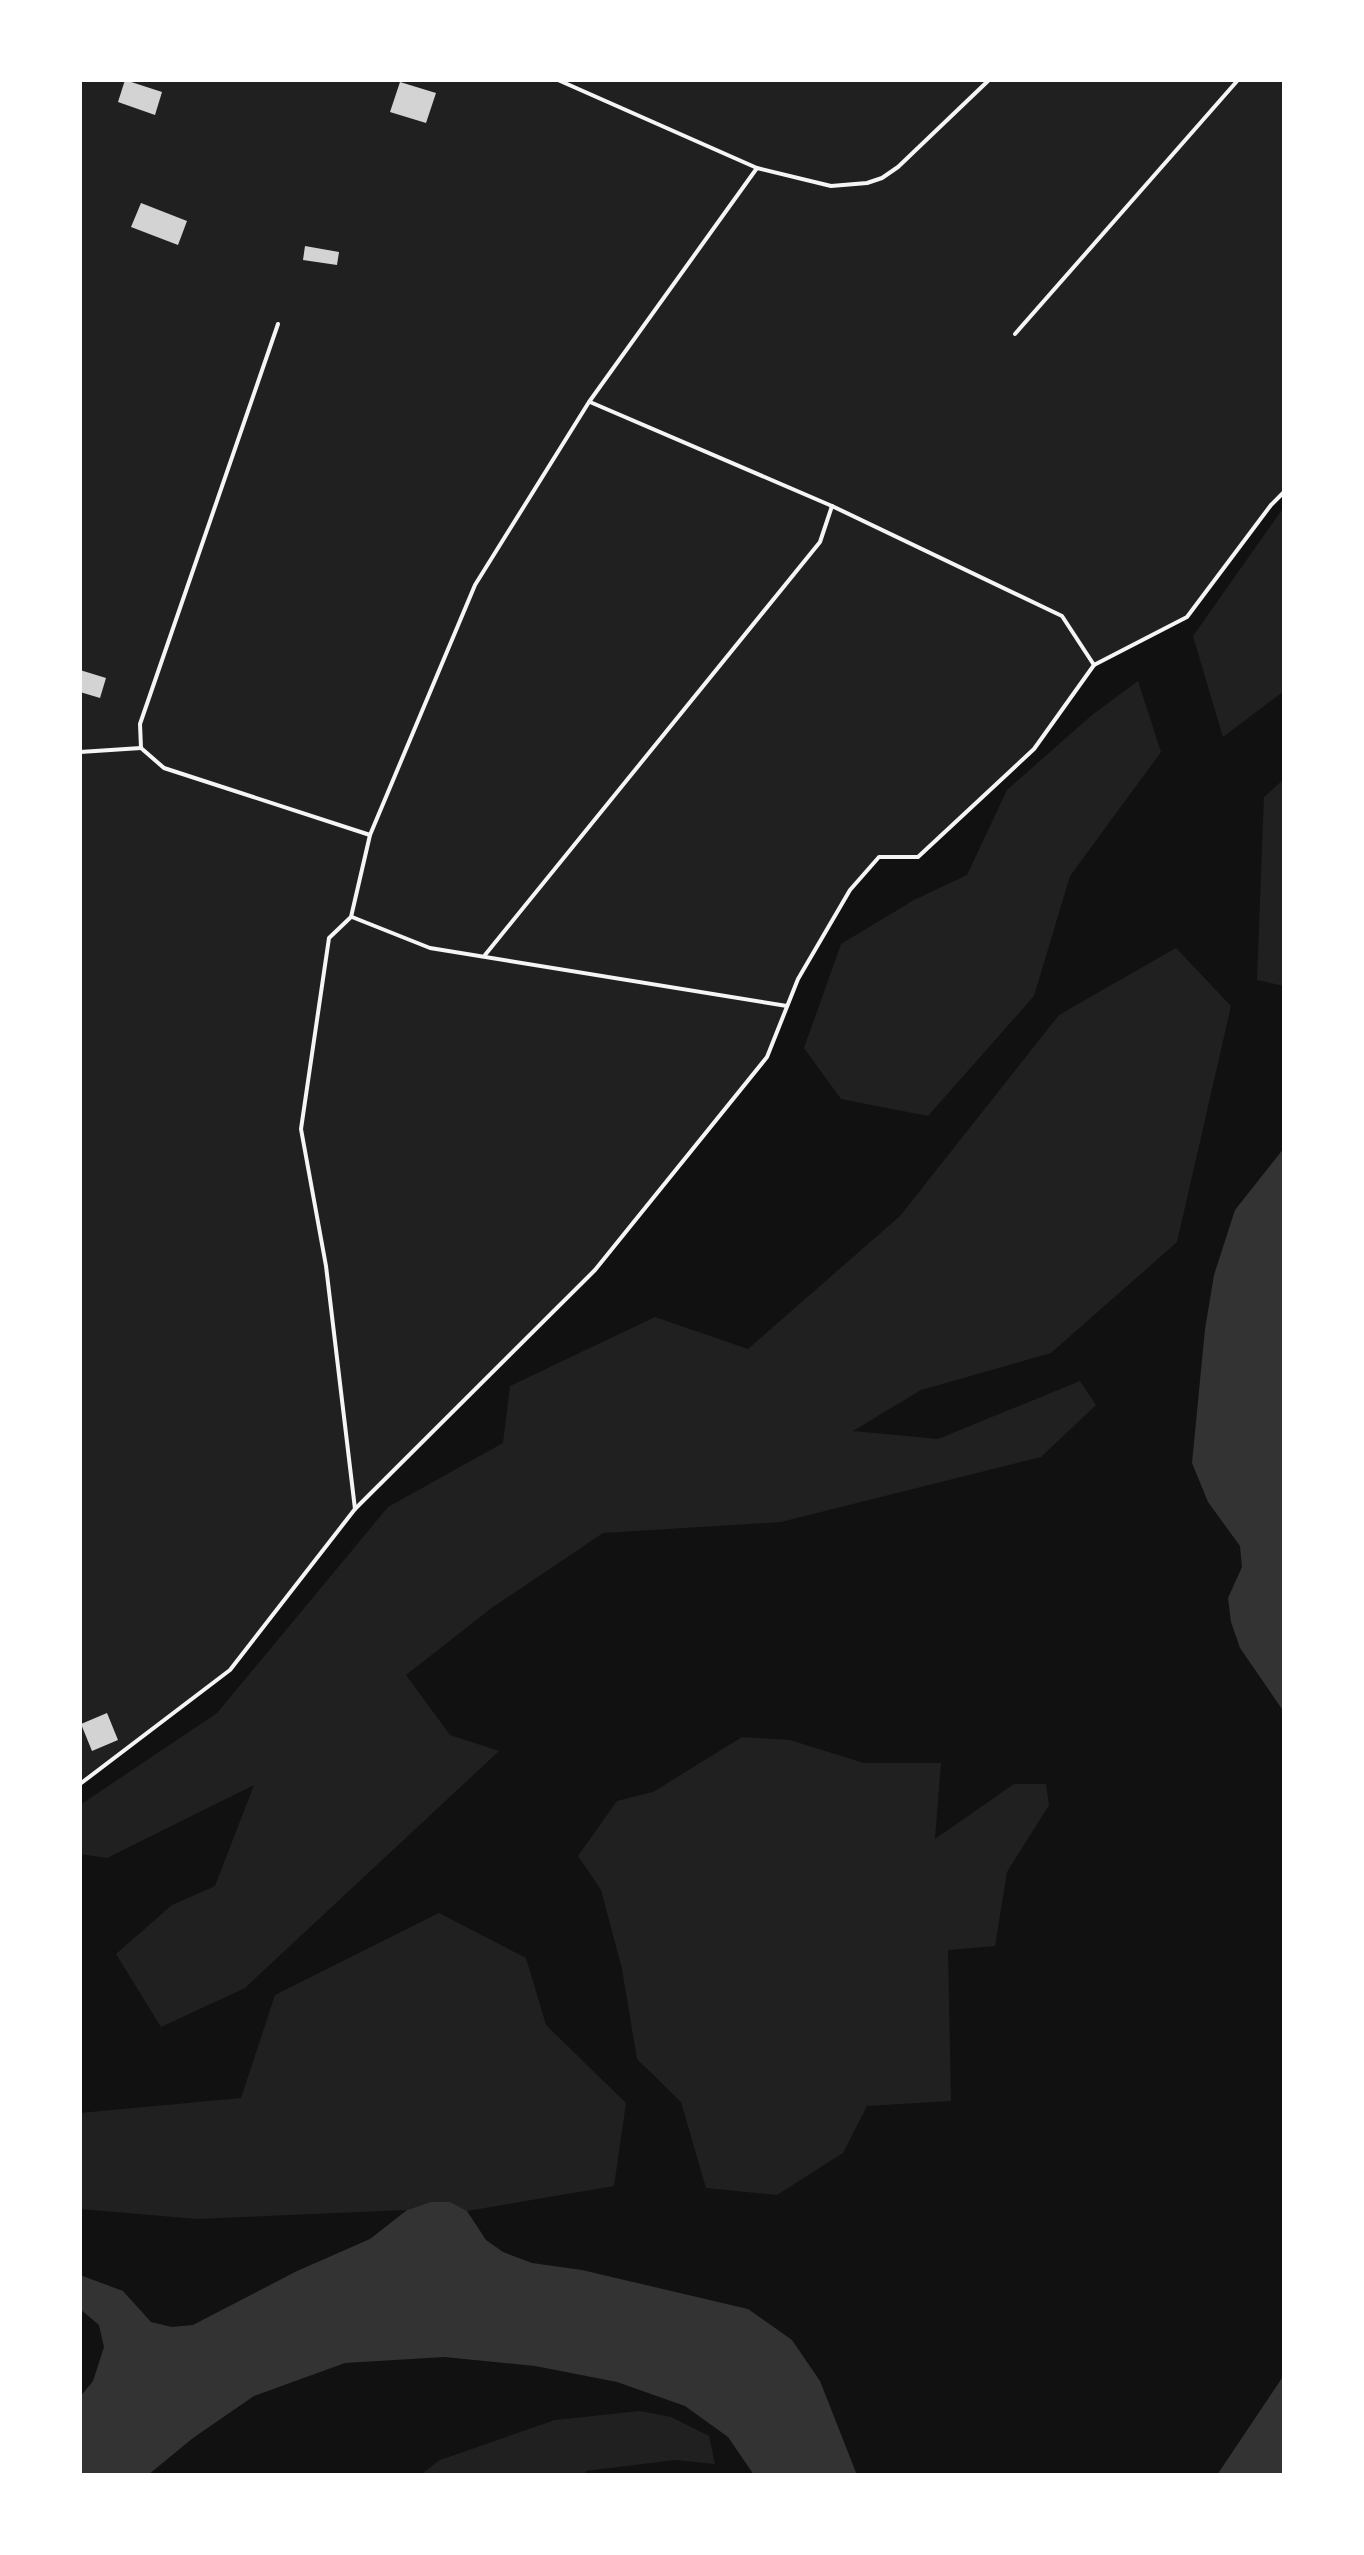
<svg xmlns="http://www.w3.org/2000/svg" width="1364" height="2555" font-family="'DM Sans',sans-serif">
  <style>
    .green { fill: #202020 }
    .water { fill: #333 }
    .building { fill: #d3d3d3 }
    .lines { fill: none; stroke-linecap: round; stroke-linejoin: round }
    .service { stroke: #f5f5f5; stroke-width: 4 }
  </style>
  <rect width="100%" height="100%" fill="#111"/>
  <g class="green">
    <polygon points="80,80 1284,80 1284,492 1271,505 1187,617 1094,665 1034,749 918,857 878,857 850,890 798,978 767,1057 595,1270 355,1509 230,1670 80,1784"/>
    <polygon points="1284,507 1284,691 1223,737 1193,636"/>
    <polygon points="1138,681 1161,752 1070,876 1034,996 928,1116 841,1099 804,1048 841,944 914,900 967,875 1007,790 1092,715"/>
    <polygon points="1284,779 1284,986 1257,980 1264,797"/>
    <polygon points="1176,948 1231,1006 1177,1242 1051,1353 921,1390 853,1431 938,1439 1080,1381 1096,1405 1041,1457 781,1522 603,1533 493,1607 406,1675 450,1735 499,1751 245,1988 161,2027 116,1954 172,1905 215,1886 254,1785 107,1858 80,1854 80,1805 217,1713 388,1507 503,1443 510,1386 655,1317 748,1349 900,1216 1059,1015"/>
    <polygon points="742,1737 790,1740 864,1763 941,1763 935,1839 1014,1784 1046,1784 1049,1805 1007,1872 995,1946 948,1950 951,2101 867,2106 843,2153 777,2195 706,2188 681,2102 637,2059 622,1969 601,1890 578,1856 617,1801 653,1792"/>
    <path d="M439,1913l87,45 20,67 80,78 -12,83 -147,25c-25,-13 -34,-10 -60,-1l-210,9 -117,-10v-96l161,-15 34,-103z"/>
    <polygon points="640,2411 671,2417 709,2436 715,2464 675,2460 586,2471 584,2475 420,2475 440,2460 555,2420"/>
  </g>
  <g class="water">
    <polygon points="1284,1148 1284,1712 1240,1648 1231,1622 1228,1598 1242,1567 1240,1546 1208,1502 1192,1463 1205,1329 1214,1275 1235,1210"/>
    <polygon points="431,2202 450,2202 467,2211 486,2240 503,2252 532,2263 582,2270 748,2309 792,2340 820,2381 857,2475 754,2475 728,2437 685,2406 617,2382 535,2366 444,2357 345,2363 254,2396 193,2438 148,2475 80,2475 80,2397 93,2381 104,2347 99,2325 80,2309 80,2275 123,2291 151,2322 172,2327 193,2325 297,2271 370,2239 407,2210"/>
    <polygon points="1284,2375 1284,2475 1217,2475"/>
  </g>
  <g class="building">
    <polygon points="125,80 162,92 155,115 118,102"/>
    <polygon points="400,82 436,93 426,123 390,112"/>
    <polygon points="141,203 187,221 178,245 131,227"/>
    <polygon points="305,246 339,252 337,265 303,260"/>
    <polygon points="80,670 106,678 100,698 80,692"/>
    <polygon points="107,1713 118,1740 92,1751 81,1724"/>
  </g>
  <g class="lines">
    <g class="service">
      <polyline points="558,80 757,168 831,186 867,183 882,178 898,167 989,80"/>
      <polyline points="278,324 140,724 141,748 164,768 370,835"/>
      <polyline points="1015,334 1238,80"/>
      <polyline points="590,402 832,506 1062,616 1094,665"/>
      <polyline points="80,752 141,748"/>
      <polyline points="352,917 430,948 787,1006"/>
      <polyline points="485,955 820,542 832,506"/>
      <polyline points="355,1509 326,1266 301,1129 329,938 351,917 370,835 475,585 589,402 757,168"/>
      <polyline points="80,1784 230,1670 355,1509 595,1270 767,1057 798,979 850,890 879,857 918,857 1034,749 1094,665 1187,617 1271,505 1284,492"/>
    </g>
  </g>
  <rect width="1364" height="2555" fill="none" stroke="#ffffff" stroke-width="164"/>
</svg>
